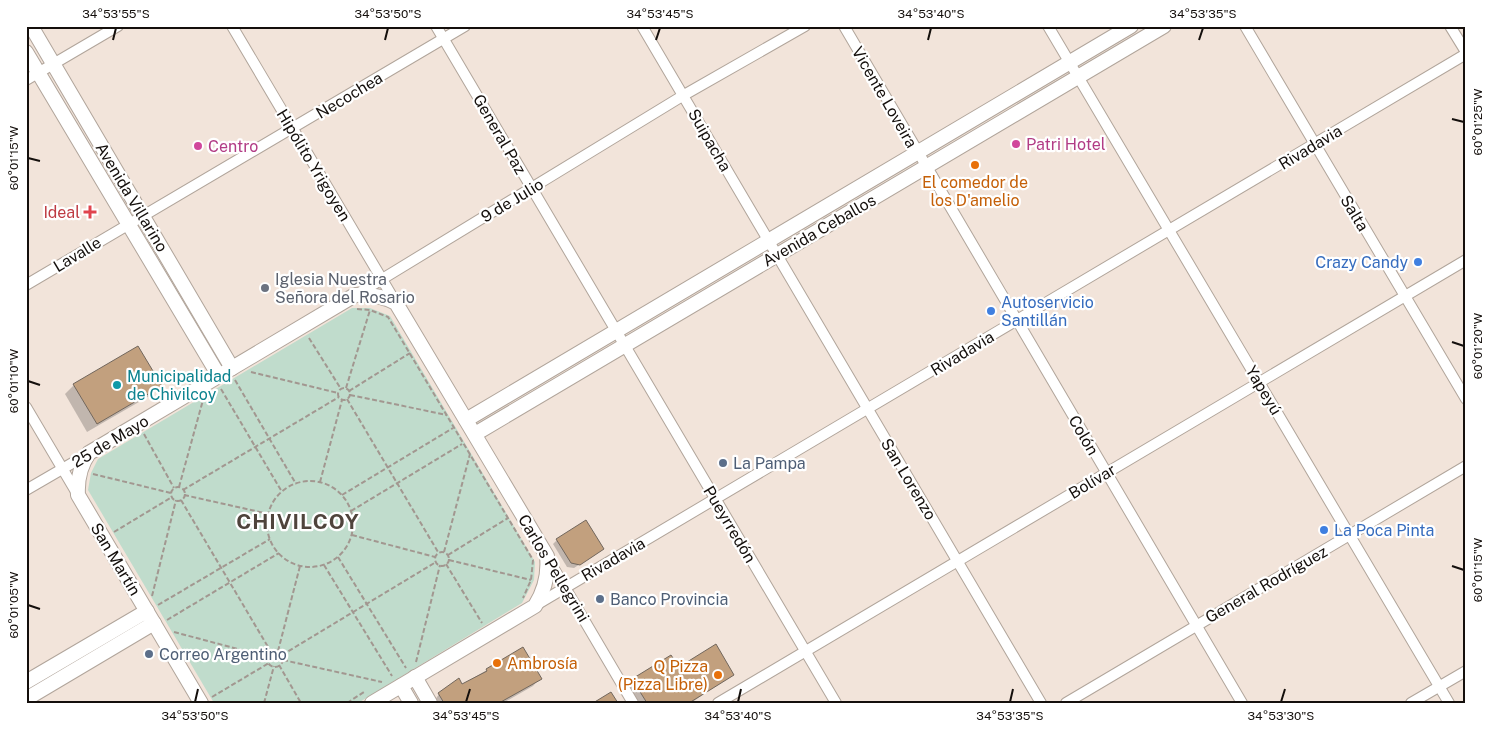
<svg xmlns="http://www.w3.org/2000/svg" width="1492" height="729" font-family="'Public Sans',sans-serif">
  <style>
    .green { fill: #c0dccc }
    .shadow { fill: #0003 }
    .building { fill: #c2a07e; stroke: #72675d }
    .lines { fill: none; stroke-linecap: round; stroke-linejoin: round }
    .street-casing { stroke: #b1a59b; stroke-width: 12 }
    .secondary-casing { stroke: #b1a59b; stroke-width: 16 }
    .path { stroke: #a29790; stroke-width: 2; stroke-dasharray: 5 2.5; stroke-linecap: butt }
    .street { stroke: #fff; stroke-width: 10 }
    .secondary { stroke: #fff; stroke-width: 14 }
    .ticks { fill: none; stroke: #140f0c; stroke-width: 2 }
    .hotel-dot { fill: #d1479c; stroke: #fff; stroke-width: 2 }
    .food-dot { fill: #e8710a; stroke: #fff; stroke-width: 2 }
    .health-dot { fill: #e0444e; stroke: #fff; stroke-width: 2 }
    .shop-dot { fill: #3f7fe0; stroke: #fff; stroke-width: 2 }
    .worship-dot { fill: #6b7280; stroke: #fff; stroke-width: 2 }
    .culture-dot { fill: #0f9aa8; stroke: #fff; stroke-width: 2 }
    .service-dot { fill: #5c6f8a; stroke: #fff; stroke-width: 2 }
    .labels { text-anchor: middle; stroke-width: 4.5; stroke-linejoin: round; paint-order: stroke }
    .street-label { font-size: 16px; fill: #140f0c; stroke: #fff }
    .hotel-label { font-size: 16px; fill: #b23c85; stroke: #fff; text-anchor: start }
    .food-label { font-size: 16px; fill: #c56008; stroke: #fff }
    .health-label { font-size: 16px; fill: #be3a42; stroke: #fff; text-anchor: end }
    .shop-label { font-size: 16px; fill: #366cbe; stroke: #fff; text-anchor: start }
    .worship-label { font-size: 16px; fill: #5b616d; stroke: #fff; text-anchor: start }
    .culture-label { font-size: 16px; fill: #0d838f; stroke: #fff; text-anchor: start }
    .service-label { font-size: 16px; fill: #4e5e75; stroke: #fff; text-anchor: start }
    .district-label { font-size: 21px; font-weight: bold; letter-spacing: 1px; fill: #4f443c; stroke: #fff }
    .neatline { fill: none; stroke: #140f0c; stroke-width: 2 }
    .ticks-label { font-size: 12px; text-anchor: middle; fill: #140f0c }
  </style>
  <rect width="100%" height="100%" fill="#f2e4da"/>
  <polygon class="green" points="352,308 370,308 390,316 535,562 534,580 522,603 358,703 214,703 88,490 91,473 98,459"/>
  <g class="shadow">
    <polygon points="137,348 160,386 151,395 87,432 65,394 74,385"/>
    <polygon points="557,540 603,549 574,568 567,567 553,544"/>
    <polygon points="678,669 733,674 691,703 636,703 626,686 633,680"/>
    <polygon points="487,670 540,678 533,686 503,703 433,703 439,694 461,685"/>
  </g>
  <g class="building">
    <polygon points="138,346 162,386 97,424 73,384"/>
    <polygon points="586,520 604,549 580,565 571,563 556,539"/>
    <polygon points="716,644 734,675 689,703 647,703 632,679 671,655 679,667"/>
    <polygon points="523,647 542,679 499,703 444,703 438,693 459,678 462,684 487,671 486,669"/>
    <polygon points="611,692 618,703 593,703"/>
  </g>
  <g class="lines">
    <g class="street-casing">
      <g id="street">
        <polyline points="232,26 396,303"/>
        <polyline points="436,26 836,703"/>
        <polyline points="642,26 1041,703"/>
        <polyline points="844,26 1242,703"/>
        <polyline points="1048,26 1449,703"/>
        <polyline points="1245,26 1466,399"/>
        <polyline points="1450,26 1466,52"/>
        <polyline points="26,80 118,26"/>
        <polyline points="26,285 465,26"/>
        <polyline points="356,295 684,95 805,26"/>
        <polyline points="26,407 78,495"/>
        <polyline points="26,490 88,454"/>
        <polyline points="547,557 633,703"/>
        <polyline points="536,605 1466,54"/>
        <polyline points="718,703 1466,260"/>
        <polyline points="1066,703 1466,466"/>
        <polyline points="1411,703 1466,671"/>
      </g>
    </g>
    <g class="secondary-casing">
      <g id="secondary">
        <polyline points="31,26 232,368"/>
        <polyline points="26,52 219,376"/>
        <polyline points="466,420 1131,26"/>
        <polyline points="475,434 1164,26"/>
        <polyline points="415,677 430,703"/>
        <polyline points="26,682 147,611"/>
        <polyline points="401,686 411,703"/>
        <polyline points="26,699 154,623"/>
        <path d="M201,703l-123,-208c-1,-16 2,-29 11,-42l266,-158c15,-1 28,1 41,8l151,253c2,19 -2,34 -12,50l-163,97"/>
      </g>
    </g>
    <g class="path">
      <polyline points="357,309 370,310 388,317 533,560 531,580 523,598"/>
      <polyline points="309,338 341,389"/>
      <polyline points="251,372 338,393"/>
      <polyline points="235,380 296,484"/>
      <circle cx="344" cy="394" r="6"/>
      <polyline points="346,388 370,310"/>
      <polyline points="221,389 282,492"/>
      <polyline points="349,391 410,353"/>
      <polyline points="350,395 447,415"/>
      <polyline points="347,399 438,552"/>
      <polyline points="144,434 174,488"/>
      <polyline points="93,474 171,493"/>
      <circle cx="310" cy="524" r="43"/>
      <polyline points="320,482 342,400"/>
      <polyline points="179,487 203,400"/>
      <circle cx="178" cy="494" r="7"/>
      <polyline points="183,490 339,397"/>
      <polyline points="184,495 269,514"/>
      <polyline points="342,495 453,428"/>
      <polyline points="181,500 271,652"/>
      <polyline points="351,511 462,444"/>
      <polyline points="114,532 172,497"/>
      <polyline points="352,535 435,557"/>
      <polyline points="444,552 470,454"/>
      <circle cx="442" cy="559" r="7"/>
      <polyline points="448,555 508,518"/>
      <polyline points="338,557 406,668"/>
      <polyline points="449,560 531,580"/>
      <polyline points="446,564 482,623"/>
      <polyline points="324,565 392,676"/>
      <polyline points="152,596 176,500"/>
      <polyline points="158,605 270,539"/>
      <polyline points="167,620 279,553"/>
      <polyline points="174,632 268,657"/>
      <polyline points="278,651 300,566"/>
      <circle cx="275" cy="659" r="8"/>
      <polyline points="282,655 436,562"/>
      <polyline points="283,660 382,682"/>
      <polyline points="416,662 440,565"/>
      <polyline points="279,665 301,703"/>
      <polyline points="212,697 269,663"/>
      <polyline points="264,703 274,666"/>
      <polyline points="347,703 364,692"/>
    </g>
    <use href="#street" class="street"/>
    <use href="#secondary" class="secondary"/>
  </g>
  <path class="ticks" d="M113,40l3,-12M385,40l3,-12M656,40l4,-12M928,40l3,-12M1199,40l4,-12M1452,119l12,3M28,158l12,3M1452,342l12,4M28,381l12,4M1452,566l12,4M28,605l12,4M195,702l3,-13M466,702l4,-13M738,702l3,-13M1010,702l3,-13M1281,702l4,-13"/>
  <g class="hotel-dot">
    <circle cx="1016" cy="144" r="5"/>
    <circle cx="198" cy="146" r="5"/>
  </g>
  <g class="food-dot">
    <circle cx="975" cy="165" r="5"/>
    <circle cx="497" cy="663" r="5"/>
    <circle cx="718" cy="675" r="5"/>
  </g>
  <path class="health-dot" d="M87.5 204.5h5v5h5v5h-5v5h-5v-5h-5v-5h5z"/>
  <g class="shop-dot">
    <circle cx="1418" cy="262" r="5"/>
    <circle cx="991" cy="311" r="5"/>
    <circle cx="1324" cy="530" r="5"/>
  </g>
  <circle class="worship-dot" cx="265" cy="288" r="5"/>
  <circle class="culture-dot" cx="117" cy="385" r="5"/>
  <g class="service-dot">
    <circle cx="723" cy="463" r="5"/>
    <circle cx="600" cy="599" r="5"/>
    <circle cx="149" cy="654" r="5"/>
  </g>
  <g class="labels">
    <g class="street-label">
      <text transform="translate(349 95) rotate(-31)" y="6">Necochea</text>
      <text transform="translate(885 97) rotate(60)" y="6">Vicente Loveira</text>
      <text transform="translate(500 134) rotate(60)" y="6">General Paz</text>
      <text transform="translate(710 140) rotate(60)" y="6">Suipacha</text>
      <text transform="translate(1310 147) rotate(-31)" y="6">Rivadavia</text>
      <text transform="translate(314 165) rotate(59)" y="6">Hipólito Yrigoyen</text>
      <text transform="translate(132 197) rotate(59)" y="6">Avenida Villarino</text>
      <text transform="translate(512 200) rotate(-31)" y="6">9 de Julio</text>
      <text transform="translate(1355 213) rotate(59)" y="6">Salta</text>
      <text transform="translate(819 230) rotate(-30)" y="6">Avenida Ceballos</text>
      <text transform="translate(77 254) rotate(-31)" y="6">Lavalle</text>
      <text transform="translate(962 353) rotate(-31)" y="6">Rivadavia</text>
      <text transform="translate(1264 390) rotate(59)" y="6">Yapeyú</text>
      <text transform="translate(1084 435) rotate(60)" y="6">Colón</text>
      <text transform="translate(110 441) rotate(-31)" y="6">25 de Mayo</text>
      <text transform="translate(909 479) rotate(59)" y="6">San Lorenzo</text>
      <text transform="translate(1092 481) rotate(-31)" y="6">Bolívar</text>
      <text transform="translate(730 524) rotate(59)" y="6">Pueyrredón</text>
      <text transform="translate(116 559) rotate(59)" y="6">San Martín</text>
      <text transform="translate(613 559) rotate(-30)" y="6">Rivadavia</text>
      <text transform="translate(554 568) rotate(59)" y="6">Carlos Pellegrini</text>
      <text transform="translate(1266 584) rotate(-30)" y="6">General Rodríguez</text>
    </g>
    <g class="hotel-label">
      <text x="1026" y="150">Patri Hotel</text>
      <text x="208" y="152">Centro</text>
    </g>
    <g class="food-label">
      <text x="975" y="188">El comedor de<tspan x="975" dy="18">los D'amelio</tspan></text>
      <text x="507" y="669" text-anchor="start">Ambrosía</text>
      <text x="708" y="672" text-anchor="end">Q Pizza<tspan x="708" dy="18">(Pizza Libre)</tspan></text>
    </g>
    <g class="health-label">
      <text x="80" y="218">Ideal</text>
    </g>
    <g class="shop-label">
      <text x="1408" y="268" text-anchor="end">Crazy Candy</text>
      <text x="1001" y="308">Autoservicio<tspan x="1001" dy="18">Santillán</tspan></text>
      <text x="1334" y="536">La Poca Pinta</text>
    </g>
    <g class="worship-label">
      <text x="275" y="285">Iglesia Nuestra<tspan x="275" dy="18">Señora del Rosario</tspan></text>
    </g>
    <g class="culture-label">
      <text x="127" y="382">Municipalidad<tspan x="127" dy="18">de Chivilcoy</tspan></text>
    </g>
    <g class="service-label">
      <text x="733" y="469">La Pampa</text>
      <text x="610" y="605">Banco Provincia</text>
      <text x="159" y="660">Correo Argentino</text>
    </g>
    <g class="district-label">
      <text x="298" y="529">CHIVILCOY</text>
    </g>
  </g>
  <rect width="1492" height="729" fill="none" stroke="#ffffff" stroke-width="55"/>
  <rect x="28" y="28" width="1436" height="674" class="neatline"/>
  <g class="ticks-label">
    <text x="116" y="18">34°53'55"S</text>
    <text x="388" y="18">34°53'50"S</text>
    <text x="660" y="18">34°53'45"S</text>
    <text x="931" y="18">34°53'40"S</text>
    <text x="1203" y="18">34°53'35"S</text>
    <text transform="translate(1478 122) rotate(-90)" y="4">60°01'25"W</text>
    <text transform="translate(14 158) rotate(-90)" y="4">60°01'15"W</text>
    <text transform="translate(1478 346) rotate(-90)" y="4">60°01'20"W</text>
    <text transform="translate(14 381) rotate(-90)" y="4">60°01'10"W</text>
    <text transform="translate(1478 570) rotate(-90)" y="4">60°01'15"W</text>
    <text transform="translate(14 605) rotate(-90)" y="4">60°01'05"W</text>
    <text x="195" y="720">34°53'50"S</text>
    <text x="466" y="720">34°53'45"S</text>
    <text x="738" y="720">34°53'40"S</text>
    <text x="1010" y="720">34°53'35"S</text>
    <text x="1281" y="720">34°53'30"S</text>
  </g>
</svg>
